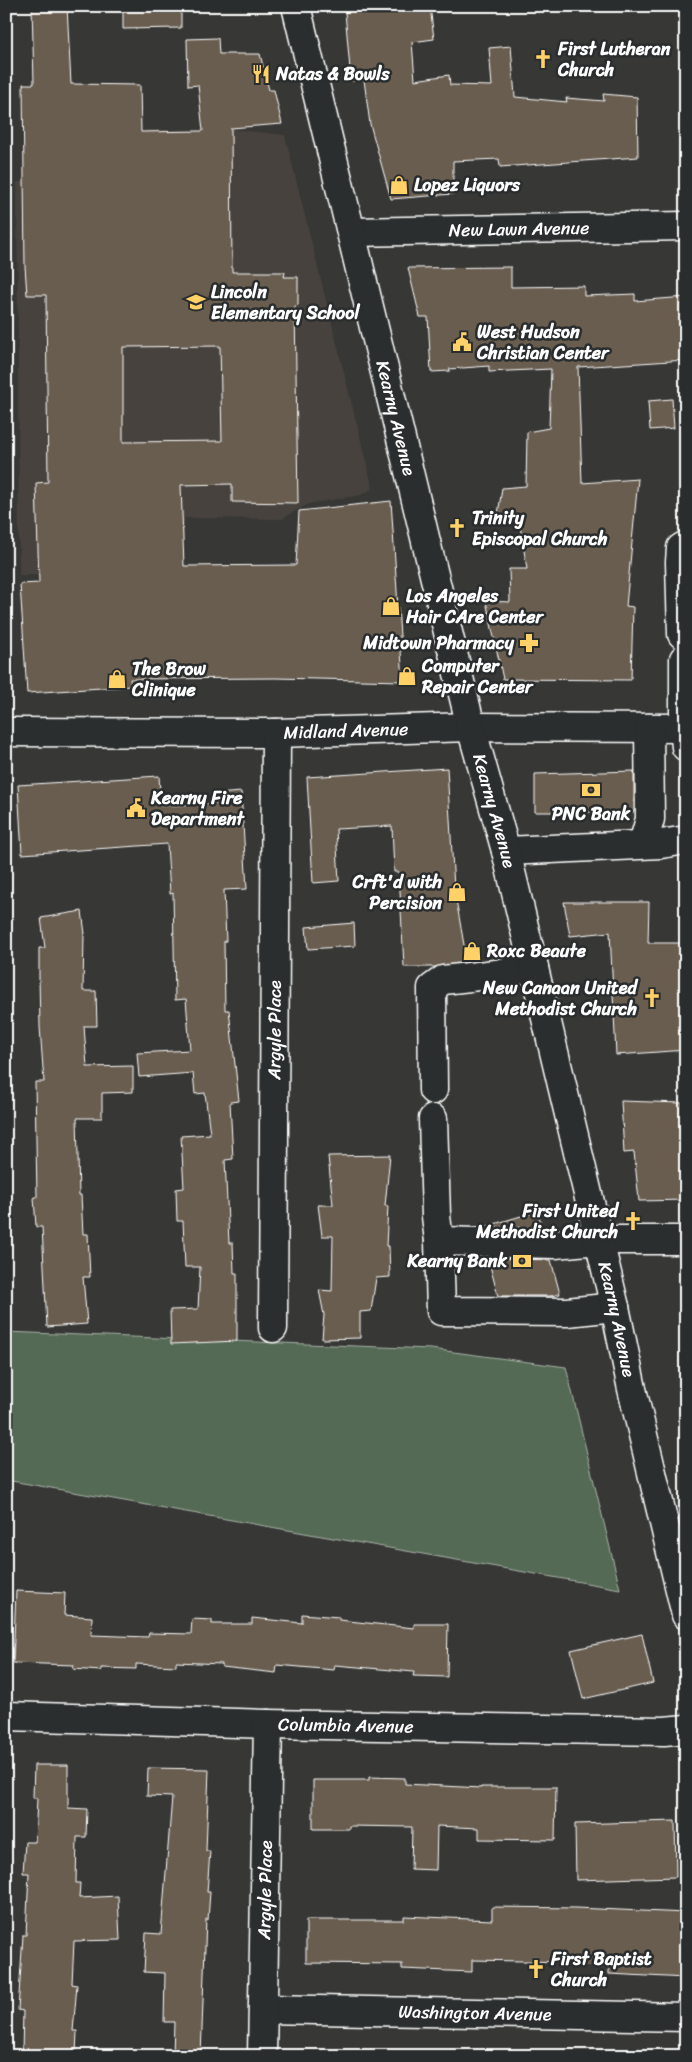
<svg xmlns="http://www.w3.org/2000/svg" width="692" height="2062" font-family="Sriracha,sans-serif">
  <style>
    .built { fill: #46423d }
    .green { fill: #556a55; stroke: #aab4aa }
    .building { fill: #695d50; stroke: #fff; fill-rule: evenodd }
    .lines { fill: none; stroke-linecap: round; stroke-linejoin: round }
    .minor-casing { stroke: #fff; stroke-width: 31 }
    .major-casing { stroke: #fff; stroke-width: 31 }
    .minor { stroke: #2a2d2e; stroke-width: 28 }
    .major { stroke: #2a2d2e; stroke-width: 28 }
    .labels { text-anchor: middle; stroke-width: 5; stroke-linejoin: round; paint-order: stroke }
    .poi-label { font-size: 18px; font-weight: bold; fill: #fff; stroke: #2a2d2e; text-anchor: start }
    .street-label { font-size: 18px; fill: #fff; stroke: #2a2d2e }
  </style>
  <rect width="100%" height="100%" fill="#373735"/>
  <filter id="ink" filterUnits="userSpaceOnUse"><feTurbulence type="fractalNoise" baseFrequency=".02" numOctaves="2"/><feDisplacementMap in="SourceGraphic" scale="10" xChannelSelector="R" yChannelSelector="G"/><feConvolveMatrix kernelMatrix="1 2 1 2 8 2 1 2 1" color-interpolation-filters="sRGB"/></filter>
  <g filter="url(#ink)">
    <polygon class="built" points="232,129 285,135 373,489 361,495 309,504 286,516 283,519 185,518 182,561 100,575 19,575 17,182 146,182 144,130"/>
    <polygon class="green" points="6,1332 431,1349 566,1367 620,1589 6,1480"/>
    <g class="building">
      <path d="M32,6h35l4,78 69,1 1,47 62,-1 -5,-46 -10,1 -1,-47 31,-1 1,16h41l9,36h5l8,34 -51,4 1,144h53l-1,5h14v28l-3,1 3,197 -66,-1v-18l-51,1 3,81 112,-1 3,-54 92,-10 12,180 -128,-3 -145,1 1,7 -104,7 -7,-109 19,-1 -3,-100 12,-1 -2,-187h-19l-2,-29 -2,-182h11zM220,346l2,95 -99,1v-95z"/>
      <polygon points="123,6 181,6 181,28 123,29"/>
      <polygon points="387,6 430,6 434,39 412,42 415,80 449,75 450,85 492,86 489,48 511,46 515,97 567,102 566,98 604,101 603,94 637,97 638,157 500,167 499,159 453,161 453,194 391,199 370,124 364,80 351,81 345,12"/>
      <polygon points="511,267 511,287 584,286 584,296 635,294 635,301 686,297 686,360 578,367 582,483 638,479 626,606 633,607 631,680 503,679 486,601 510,602 509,569 527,569 520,526 497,521 502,488 526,486 527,432 549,428 551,369 489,372 489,366 449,369 450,371 431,372 428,317 420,317 408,268"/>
      <polygon points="672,399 674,428 650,430 648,401"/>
      <polygon points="447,768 454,888 467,962 435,967 404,967 399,872 394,872 392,826 336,829 339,881 313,883 307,777"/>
      <polygon points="634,771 634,812 535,812 535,774"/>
      <polygon points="159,776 161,806 218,803 217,794 241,792 247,889 224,890 226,941 224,941 225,1010 229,1010 239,1101 230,1102 233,1159 225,1160 229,1243 233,1243 234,1273 237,1273 237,1341 171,1344 170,1310 198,1309 200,1267 185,1267 183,1221 177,1221 176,1189 184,1188 181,1136 210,1134 205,1093 195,1094 193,1073 139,1077 137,1053 190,1050 186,999 175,1000 173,893 170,894 167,844 22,854 18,785"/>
      <polygon points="564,902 649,902 648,943 686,943 686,1050 616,1055 610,932 570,936"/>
      <polygon points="82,911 85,934 84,934 83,991 96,991 97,1026 84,1026 87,1067 133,1066 133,1092 102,1093 102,1118 77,1118 79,1195 81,1195 83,1234 88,1234 90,1277 83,1277 87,1324 47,1327 42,1227 36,1227 34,1197 37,1197 35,1082 44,1082 40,1027 39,977 39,948 45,948 41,918"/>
      <polygon points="354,923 355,946 308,949 306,927"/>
      <polygon points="621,1101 682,1103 686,1200 639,1201 634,1152 624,1153"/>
      <polygon points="390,1155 385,1206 388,1206 386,1246 389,1246 390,1277 376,1278 371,1311 360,1312 360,1338 322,1339 324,1315 319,1290 332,1291 333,1236 322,1236 318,1205 333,1205 328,1156"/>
      <polygon points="538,1211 542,1228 484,1227"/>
      <polygon points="488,1258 551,1260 560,1294 551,1296 498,1296"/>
      <polygon points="16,1591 65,1593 64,1615 92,1617 91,1635 148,1637 149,1633 191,1634 192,1619 212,1620 212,1624 252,1624 252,1618 302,1623 302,1614 339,1617 339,1620 414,1628 414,1624 448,1624 447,1677 413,1676 414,1672 335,1665 334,1670 277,1665 276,1673 222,1667 222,1664 176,1662 176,1666 136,1664 136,1669 101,1668 101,1671 73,1669 74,1665 13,1663"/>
      <polygon points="642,1634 653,1683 583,1699 571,1650"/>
      <polygon points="34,1765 68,1765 68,1808 87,1809 86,1837 77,1837 76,1883 80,1883 79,1898 118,1896 120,1940 74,1941 72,1984 77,1985 73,2031 77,2031 76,2055 22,2053 23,2011 18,2010 23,1935 26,1935 29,1873 23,1873 25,1842 35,1842 37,1798 33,1798"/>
      <polygon points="148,1768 209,1769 206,1851 210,1851 207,1892 210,1892 208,1920 206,1919 201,2056 173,2056 174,2022 164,2022 165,1973 144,1972 146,1933 161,1934 172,1797 147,1796"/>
      <polygon points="369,1777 405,1778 405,1784 481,1788 481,1787 556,1787 555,1840 479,1839 479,1828 437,1826 436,1870 411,1869 412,1827 349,1826 349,1829 313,1829 313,1780 369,1780"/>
      <polygon points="675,1821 676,1877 576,1880 575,1824"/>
      <polygon points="492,1907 576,1908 686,1913 686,1978 609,1974 609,1967 570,1966 570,1962 472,1960 472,1972 402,1969 402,1964 306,1963 306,1920 404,1920 404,1916 492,1920"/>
    </g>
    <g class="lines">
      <g class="minor-casing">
        <g id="minor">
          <path id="s1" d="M351,232l335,-6"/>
          <polyline points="682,634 680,562 681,548 686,545"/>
          <polyline points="684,659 684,728 686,747"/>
          <path id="s2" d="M6,732l270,1 195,-6 215,1"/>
          <polyline points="643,844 650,819 649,728"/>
          <polyline points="506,851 661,844 686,840"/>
          <polyline points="433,1090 432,988 443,980 496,974 534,967"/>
          <polyline points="433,1119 436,1216 439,1241"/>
          <polyline points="615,1307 567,1312 441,1311 439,1241 555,1244 599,1240 686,1240"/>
          <path id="s3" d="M273,1328l3,-595"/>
          <path id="s4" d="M6,1716l262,8 396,7 22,-2"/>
          <path id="s5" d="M264,2009l422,8"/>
          <path id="s6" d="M262,2056l6,-332"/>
        </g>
      </g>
      <g class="major-casing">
        <g id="major">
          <path id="s7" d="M296,6l175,721 35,124 109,456 17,82 54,226"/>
        </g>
      </g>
      <use href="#minor" class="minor"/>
      <use href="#major" class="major"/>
    </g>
  </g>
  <defs>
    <g id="church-bare" transform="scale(1.5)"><path d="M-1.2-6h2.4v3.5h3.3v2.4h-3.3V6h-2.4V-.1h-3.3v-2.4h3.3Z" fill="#ffd166" stroke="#2a2d2e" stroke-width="2.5" paint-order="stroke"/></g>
    <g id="restaurant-bare" transform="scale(1.5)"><path d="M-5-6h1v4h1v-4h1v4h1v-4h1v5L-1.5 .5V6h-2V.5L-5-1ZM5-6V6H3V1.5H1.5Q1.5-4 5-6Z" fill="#ffd166" stroke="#2a2d2e" stroke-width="2.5" paint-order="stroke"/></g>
    <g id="shop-bare" transform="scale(1.5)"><path d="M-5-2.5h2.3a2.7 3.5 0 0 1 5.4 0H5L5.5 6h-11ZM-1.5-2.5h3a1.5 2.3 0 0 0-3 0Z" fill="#ffd166" stroke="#2a2d2e" stroke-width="2.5" paint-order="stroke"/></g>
    <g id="school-bare" transform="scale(1.5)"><path d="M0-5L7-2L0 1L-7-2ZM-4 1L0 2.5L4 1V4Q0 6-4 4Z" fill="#ffd166" stroke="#2a2d2e" stroke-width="2.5" paint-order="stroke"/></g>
    <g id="civic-bare" transform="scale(1.5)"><path d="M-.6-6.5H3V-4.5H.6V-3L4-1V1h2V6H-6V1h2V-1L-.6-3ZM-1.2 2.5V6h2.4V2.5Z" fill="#ffd166" stroke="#2a2d2e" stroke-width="2.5" paint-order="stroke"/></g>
    <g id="pharmacy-bare" transform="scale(1.5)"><path d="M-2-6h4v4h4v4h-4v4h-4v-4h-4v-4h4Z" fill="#ffd166" stroke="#2a2d2e" stroke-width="2.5" paint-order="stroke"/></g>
    <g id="bank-bare" transform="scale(1.5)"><path d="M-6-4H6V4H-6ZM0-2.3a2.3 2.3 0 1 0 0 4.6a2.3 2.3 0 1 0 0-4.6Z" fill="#ffd166" stroke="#2a2d2e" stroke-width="2.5" paint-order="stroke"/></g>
  </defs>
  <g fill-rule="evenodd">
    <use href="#church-bare" x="543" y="59"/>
    <use href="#restaurant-bare" x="261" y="74"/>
    <use href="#shop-bare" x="399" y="185"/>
    <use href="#school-bare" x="196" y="302"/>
    <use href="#civic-bare" x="462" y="342"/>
    <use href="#church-bare" x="457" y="528"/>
    <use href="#shop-bare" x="391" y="606"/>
    <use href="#pharmacy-bare" x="529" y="643"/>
    <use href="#shop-bare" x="407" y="676"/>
    <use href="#shop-bare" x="117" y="679"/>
    <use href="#bank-bare" x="591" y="790"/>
    <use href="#civic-bare" x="136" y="808"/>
    <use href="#shop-bare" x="457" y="892"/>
    <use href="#shop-bare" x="472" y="951"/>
    <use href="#church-bare" x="652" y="998"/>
    <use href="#church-bare" x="633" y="1221"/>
    <use href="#bank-bare" x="522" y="1261"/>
    <use href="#church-bare" x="536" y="1969"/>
  </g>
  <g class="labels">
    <g class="poi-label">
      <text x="558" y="55">First Lutheran<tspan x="558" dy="21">Church</tspan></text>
      <text x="276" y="80">Natas &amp; Bowls</text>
      <text x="414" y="191">Lopez Liquors</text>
      <text x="211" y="298">Lincoln<tspan x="211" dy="21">Elementary School</tspan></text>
      <text x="477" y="338">West Hudson<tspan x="477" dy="21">Christian Center</tspan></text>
      <text x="472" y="524">Trinity<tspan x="472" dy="21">Episcopal Church</tspan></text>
      <text x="406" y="602">Los Angeles<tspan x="406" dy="21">Hair CAre Center</tspan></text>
      <text x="514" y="649" text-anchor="end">Midtown Pharmacy</text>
      <text x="422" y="672">Computer<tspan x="422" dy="21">Repair Center</tspan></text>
      <text x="132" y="675">The Brow<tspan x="132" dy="21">Clinique</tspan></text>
      <text x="151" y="804">Kearny Fire<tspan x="151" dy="21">Department</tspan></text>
      <text x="591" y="820" text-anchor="middle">PNC Bank</text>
      <text x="442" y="888" text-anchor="end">Crft'd with<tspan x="442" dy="21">Percision</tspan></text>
      <text x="487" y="957">Roxc Beaute</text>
      <text x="637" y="994" text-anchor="end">New Canaan United<tspan x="637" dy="21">Methodist Church</tspan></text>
      <text x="618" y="1217" text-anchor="end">First United<tspan x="618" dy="21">Methodist Church</tspan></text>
      <text x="507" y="1267" text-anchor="end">Kearny Bank</text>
      <text x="551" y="1965">First Baptist<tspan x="551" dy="21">Church</tspan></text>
    </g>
    <g class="street-label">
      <text dy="6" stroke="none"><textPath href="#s1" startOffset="168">New Lawn Avenue</textPath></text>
      <text dy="6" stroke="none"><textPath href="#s7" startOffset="424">Kearny Avenue</textPath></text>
      <text dy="6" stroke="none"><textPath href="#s2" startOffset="340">Midland Avenue</textPath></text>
      <text dy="6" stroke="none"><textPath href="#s7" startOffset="829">Kearny Avenue</textPath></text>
      <text dy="6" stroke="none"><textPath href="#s3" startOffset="298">Argyle Place</textPath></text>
      <text dy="6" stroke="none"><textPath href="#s7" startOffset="1352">Kearny Avenue</textPath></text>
      <text dy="6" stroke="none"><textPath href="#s4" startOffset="340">Columbia Avenue</textPath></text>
      <text dy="6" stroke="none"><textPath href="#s6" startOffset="166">Argyle Place</textPath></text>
      <text dy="6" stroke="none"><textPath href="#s5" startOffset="211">Washington Avenue</textPath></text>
    </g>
  </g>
  <rect width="692" height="2062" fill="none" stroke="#2a2d2e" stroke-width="25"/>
  <rect x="12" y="12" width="667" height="2037" fill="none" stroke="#fff" stroke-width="2" filter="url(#ink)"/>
</svg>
